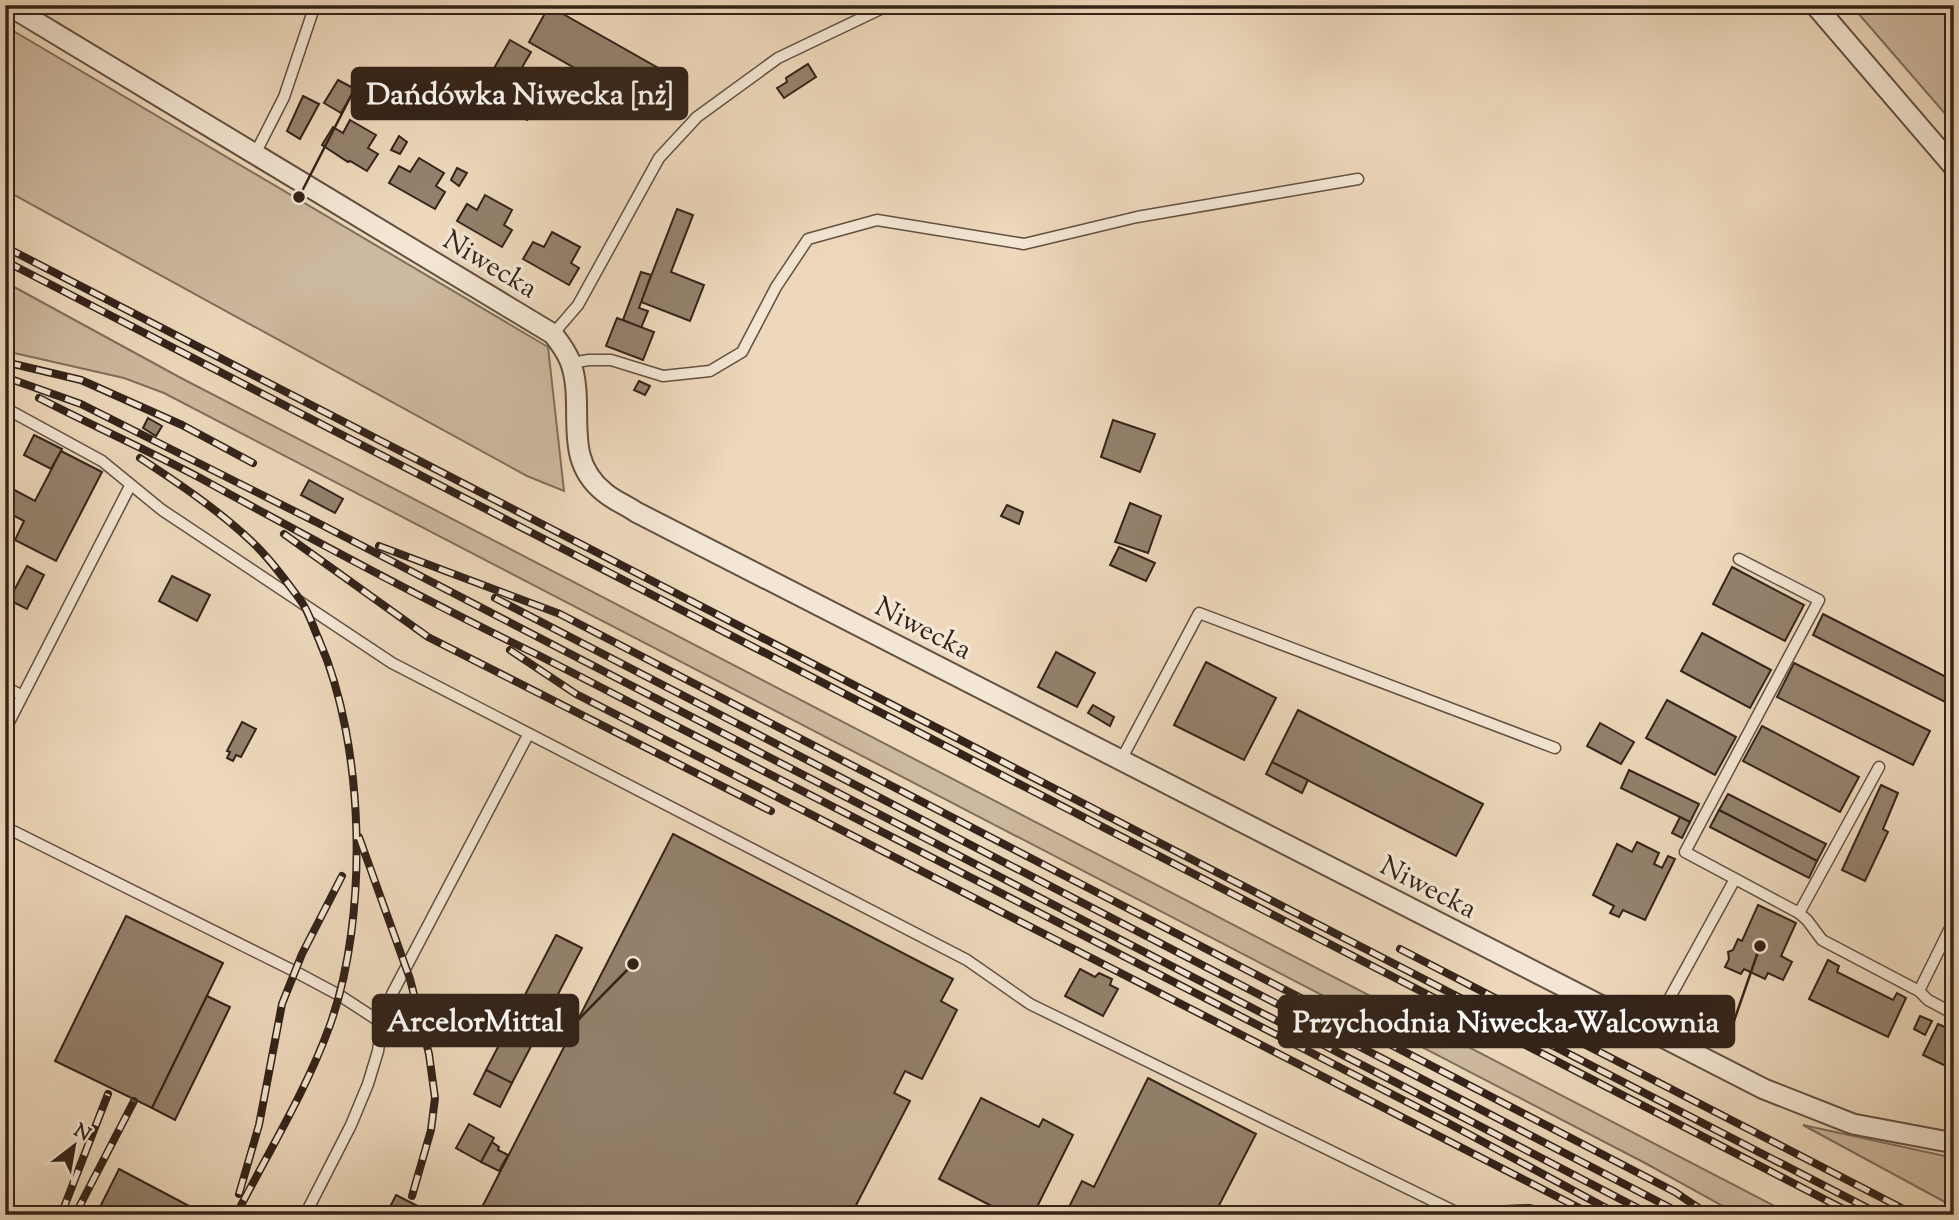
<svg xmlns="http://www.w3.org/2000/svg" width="1959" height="1220" font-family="'Sorts Mill Goudy',serif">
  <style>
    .green { fill: #cdb99f; stroke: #806e5c; stroke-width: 2 }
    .building { fill: #94816d; stroke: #332319; stroke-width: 2 }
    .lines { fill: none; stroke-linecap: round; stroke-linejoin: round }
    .service-casing { stroke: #625042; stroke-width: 13 }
    .minor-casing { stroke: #625042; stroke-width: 23 }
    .path { stroke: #332319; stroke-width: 3.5; stroke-dasharray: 2 3.5; stroke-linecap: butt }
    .service { stroke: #f3e6d3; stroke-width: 10 }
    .minor { stroke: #f3e6d3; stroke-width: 19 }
    .rail-casing { stroke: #332319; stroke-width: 8 }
    .rail { stroke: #f3e6d3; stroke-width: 5; stroke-dasharray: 16; stroke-linecap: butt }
    .labels { text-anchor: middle; stroke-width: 7; stroke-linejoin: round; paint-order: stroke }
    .street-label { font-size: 28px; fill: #332319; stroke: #f3e6d3 }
    .leader { fill: none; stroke: #332319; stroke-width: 2.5 }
    .callout-dot { fill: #332319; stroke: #f3e6d3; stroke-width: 2.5 }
    .callout { fill: #332319; stroke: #332319; stroke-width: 2.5 }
    .callout-label { font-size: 30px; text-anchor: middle; font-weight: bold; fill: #fff }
  </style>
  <rect width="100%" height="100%" fill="#edd8bb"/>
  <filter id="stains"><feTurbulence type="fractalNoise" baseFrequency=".00286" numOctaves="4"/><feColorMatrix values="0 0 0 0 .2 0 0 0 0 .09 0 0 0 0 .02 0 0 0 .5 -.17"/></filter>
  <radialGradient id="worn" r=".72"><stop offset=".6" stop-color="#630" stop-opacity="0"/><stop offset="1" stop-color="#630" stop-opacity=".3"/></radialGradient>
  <g class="green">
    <polygon points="1851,5 1954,5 1954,124"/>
    <polygon points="5,26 548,347 564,491 527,476 5,190"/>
    <polygon points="5,282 181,378 1792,1215 1739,1215 1645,1163 164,393 124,378 5,351"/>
    <polygon points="1803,1125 1954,1158 1954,1207"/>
  </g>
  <g class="building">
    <polygon points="549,6 674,77 654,113 529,42"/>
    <polygon points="510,40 531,52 514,81 541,96 527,120 484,96 497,72 493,70"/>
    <polygon points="808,64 816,77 784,98 777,88 787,82 786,78"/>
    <polygon points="338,80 355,89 341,113 324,103"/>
    <polygon points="303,96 319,104 300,139 287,131"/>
    <polygon points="350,120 376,135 368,148 378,154 367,171 350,161 348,162 322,145 333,127 343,133"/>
    <polygon points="399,136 407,142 400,154 391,150"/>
    <polygon points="419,158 444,173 436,186 445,192 435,209 389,183 399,166 410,172"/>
    <polygon points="457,168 467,173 459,186 451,180"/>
    <polygon points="485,195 512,210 504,225 512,230 502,247 457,221 467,204 477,210"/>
    <polygon points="677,209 693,215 671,272 704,285 690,321 641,302"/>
    <polygon points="552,232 580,247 571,263 579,268 569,285 523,259 533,242 544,247"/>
    <polygon points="641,272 651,275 639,308 648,311 641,328 623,320"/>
    <polygon points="617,318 654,332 643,360 606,346"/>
    <polygon points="639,381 650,386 645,395 634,390"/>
    <polygon points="148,418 162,426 156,436 143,428"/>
    <polygon points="1113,420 1155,434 1140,472 1101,457"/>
    <polygon points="34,435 62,449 51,469 24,455"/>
    <polygon points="61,451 102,472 56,561 15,540 24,521 5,511 5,485 35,501"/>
    <polygon points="309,480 343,499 335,513 301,495"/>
    <polygon points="1130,503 1161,516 1148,553 1115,542"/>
    <polygon points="1007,505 1023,512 1019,524 1001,516"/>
    <polygon points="1119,547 1155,563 1146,581 1110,565"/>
    <polygon points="27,566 44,575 27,609 9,600"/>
    <polygon points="1732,567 1804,605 1785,641 1713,604"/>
    <polygon points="172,576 210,595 197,621 159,601"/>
    <polygon points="1823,614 1954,681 1945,702 1813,635"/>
    <polygon points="1702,633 1771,670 1750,708 1681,671"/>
    <polygon points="1056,652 1095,673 1077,707 1038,687"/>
    <polygon points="1206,662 1276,698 1244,760 1174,725"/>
    <polygon points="1794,663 1930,731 1913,765 1777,697"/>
    <polygon points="1667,700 1736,737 1715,775 1646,738"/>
    <polygon points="1093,705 1114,717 1110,726 1088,713"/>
    <polygon points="1298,710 1483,804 1456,856 1272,762"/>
    <polygon points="242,722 256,729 241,757 236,755 233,761 227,758 230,752 227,751"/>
    <polygon points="1600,723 1634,742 1621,764 1587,746"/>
    <polygon points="1762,726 1859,777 1840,812 1743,761"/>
    <polygon points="1272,762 1308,780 1302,793 1266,774"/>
    <polygon points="1629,770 1699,804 1690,822 1621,788"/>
    <polygon points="1881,785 1898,793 1883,829 1888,832 1865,881 1842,870"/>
    <polygon points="1728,794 1826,844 1817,861 1719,810"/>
    <polygon points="1719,810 1817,861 1809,878 1710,827"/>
    <polygon points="1680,817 1690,822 1682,838 1672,833"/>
    <polygon points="673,834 953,979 941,1001 957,1010 922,1079 905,1071 894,1093 910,1101 851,1215 478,1215"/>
    <polygon points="1637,842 1659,853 1654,864 1662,868 1668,856 1675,859 1645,920 1623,910 1619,917 1610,913 1614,906 1593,895 1617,844 1632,852"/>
    <polygon points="1758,905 1796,923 1781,956 1792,962 1783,980 1768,973 1765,979 1744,969 1741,974 1725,967 1729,959 1728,952 1733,950 1738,939 1742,941"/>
    <polygon points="126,916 223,963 152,1108 55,1061"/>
    <polygon points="556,935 582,948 512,1083 486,1070"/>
    <polygon points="1828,960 1839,966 1837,972 1893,1000 1897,993 1906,998 1888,1037 1809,999"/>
    <polygon points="1080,969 1095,977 1099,973 1112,979 1110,985 1118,989 1103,1016 1065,996"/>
    <polygon points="207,996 230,1007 175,1120 152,1108"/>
    <polygon points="1920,1016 1932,1021 1925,1035 1914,1029"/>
    <polygon points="1938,1024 1954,1031 1954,1070 1923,1055"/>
    <polygon points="486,1070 512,1083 500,1107 474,1094"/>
    <polygon points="1148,1078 1256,1134 1214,1215 1074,1215 1067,1211 1082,1181 1094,1187"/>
    <polygon points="981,1098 1039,1127 1043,1119 1073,1135 1033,1215 1009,1215 939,1179"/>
    <polygon points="469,1124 494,1138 481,1162 456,1148"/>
    <polygon points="492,1142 499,1147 498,1150 508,1155 499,1171 481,1162"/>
    <polygon points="119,1169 191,1207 187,1215 96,1215"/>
    <polygon points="396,1195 435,1215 386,1215"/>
  </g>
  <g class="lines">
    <g class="service-casing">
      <g id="service">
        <polyline points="255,154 284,97 315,5"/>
        <polyline points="553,334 578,305 659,158 697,117 778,58 889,5"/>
        <polyline points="571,363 589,360 611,360 663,376 710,371 742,352 776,287 808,239 877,220 1024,244 1137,217 1358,179"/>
        <polyline points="5,408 102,461 162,510 392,663 967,960 1030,1004 1462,1215"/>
        <polyline points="1739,559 1819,600 1685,852 1799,913 1807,920 1822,940 1919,991 1928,1000 1954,1014"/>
        <polyline points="5,687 21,695"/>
        <polyline points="5,730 130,486"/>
        <polyline points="1121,760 1199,613 1555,748"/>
        <polyline points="5,827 294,971 339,995 382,1023"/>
        <polyline points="1799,913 1879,767"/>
        <polyline points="1919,991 1954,920"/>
        <polyline points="1651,1032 1735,879"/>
        <polyline points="305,1215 351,1125 368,1084 378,1051 382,1023 392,994 528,735"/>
      </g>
    </g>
    <g class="minor-casing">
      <g id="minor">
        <path d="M8,5l545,329c7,9 13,17 17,27 17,45 -10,96 34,131 9,8 22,13 32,20l1128,577 89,35 101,19"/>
        <polyline points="1815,5 1954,167"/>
      </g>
    </g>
    <polyline class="path" points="1946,281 1954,294"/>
    <use href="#service" class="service"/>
    <use href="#minor" class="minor"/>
    <g class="rail-casing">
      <g id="rail">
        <polyline points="5,247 1881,1215"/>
        <polyline points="5,261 1855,1215"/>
        <polyline points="5,362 81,380 182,425 253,463"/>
        <polyline points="5,377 81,404 322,525 1651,1215"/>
        <path d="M39,398c54,28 110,53 163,81 111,61 222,121 336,176l910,468 171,92"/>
        <path d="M140,458c38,25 77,51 110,82 19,17 36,41 51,61 8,11 12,26 18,39 46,105 50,276 11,385 -23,64 -62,128 -94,190"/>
        <polyline points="284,534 428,637 771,811"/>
        <polyline points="379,546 560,614 1675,1192 1709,1215"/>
        <polyline points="495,598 1684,1215"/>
        <polyline points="510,650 576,694 1593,1215"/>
        <polyline points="359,837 410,979 429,1054 435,1098 431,1130 412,1196"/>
        <polyline points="1400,949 1915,1215"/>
        <polyline points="239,1194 259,1125 282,1004 302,954 342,876"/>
        <polyline points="61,1215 108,1094"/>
        <polyline points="75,1215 134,1101"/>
        <polyline points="1448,1215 1482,1210 1529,1208 1562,1215"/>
      </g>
    </g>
    <use href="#rail" class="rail"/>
  </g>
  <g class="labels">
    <g class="street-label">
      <text transform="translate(491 263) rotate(31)" y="10">Niwecka</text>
      <text transform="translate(924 627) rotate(27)" y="10">Niwecka</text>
      <text transform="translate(1429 886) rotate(27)" y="10">Niwecka</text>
    </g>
  </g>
  <path class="leader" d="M299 197L352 94M633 964L578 1020M1760 946L1734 1021"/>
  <g class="callout-dot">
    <circle cx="299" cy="197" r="7"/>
    <circle cx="633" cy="964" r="7"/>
    <circle cx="1760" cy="946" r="7"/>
  </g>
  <g class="callout">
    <rect x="352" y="68" width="335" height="51" rx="7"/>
    <rect x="373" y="995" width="205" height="51" rx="7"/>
    <rect x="1279" y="996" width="455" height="51" rx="7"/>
  </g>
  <g class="callout-label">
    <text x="520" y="104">Dańdówka Niwecka [nż]</text>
    <text x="475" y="1031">ArcelorMittal</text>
    <text x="1506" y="1032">Przychodnia Niwecka-Walcownia</text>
  </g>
  <rect width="1959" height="1220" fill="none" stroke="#edd8bb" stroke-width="28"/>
  <rect x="7" y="7" width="1945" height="1206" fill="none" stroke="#332319" stroke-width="3.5"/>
  <rect x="14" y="14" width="1931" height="1192" fill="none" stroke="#332319" stroke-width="2"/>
  <g transform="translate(74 1146) rotate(31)" stroke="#f3e6d3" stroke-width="5" paint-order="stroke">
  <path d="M0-5L12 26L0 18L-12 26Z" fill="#332319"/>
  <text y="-10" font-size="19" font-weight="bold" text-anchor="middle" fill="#332319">N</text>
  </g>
  <rect width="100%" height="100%" filter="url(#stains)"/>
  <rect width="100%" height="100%" fill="url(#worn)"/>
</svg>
